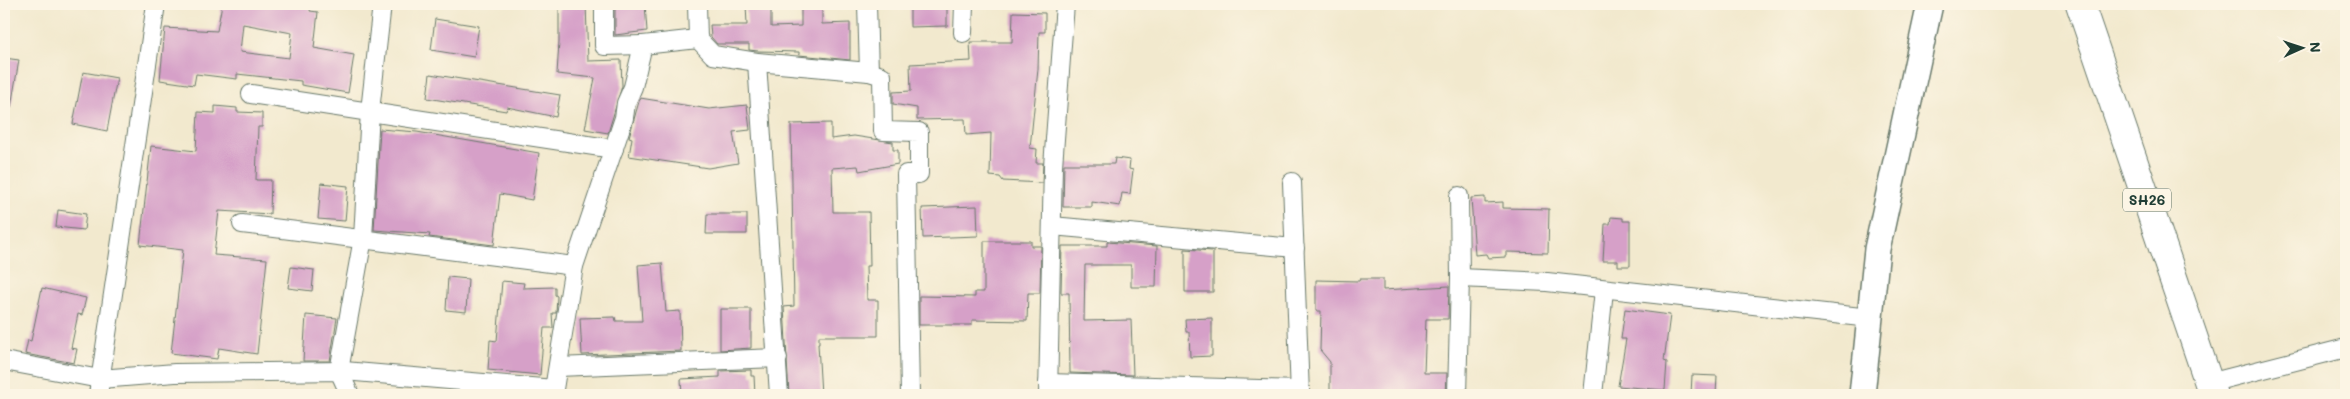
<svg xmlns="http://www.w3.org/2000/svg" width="2350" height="399" font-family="Mali,sans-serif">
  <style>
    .building { fill: #d6a0c8; fill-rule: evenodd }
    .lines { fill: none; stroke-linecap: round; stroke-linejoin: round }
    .minor-casing { stroke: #69796a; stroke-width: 20 }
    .secondary-casing { stroke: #69796a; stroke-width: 28 }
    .primary-casing { stroke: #69796a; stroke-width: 30 }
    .minor { stroke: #fff; stroke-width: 18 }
    .secondary { stroke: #fff; stroke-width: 25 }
    .primary { stroke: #fff; stroke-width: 28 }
    .labels { text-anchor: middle; stroke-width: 4; stroke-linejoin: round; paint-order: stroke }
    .shield { fill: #fcf5e5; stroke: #617469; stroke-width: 1 }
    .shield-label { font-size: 14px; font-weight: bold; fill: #1f3d34 }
  </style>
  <rect width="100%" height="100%" fill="#fcf5e5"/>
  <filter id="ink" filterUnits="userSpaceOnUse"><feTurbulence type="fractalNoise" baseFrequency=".02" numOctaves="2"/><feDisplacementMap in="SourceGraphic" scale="10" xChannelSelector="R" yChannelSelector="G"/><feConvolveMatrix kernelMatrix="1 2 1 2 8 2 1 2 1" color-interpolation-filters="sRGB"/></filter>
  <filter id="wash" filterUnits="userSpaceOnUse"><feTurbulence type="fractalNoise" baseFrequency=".0096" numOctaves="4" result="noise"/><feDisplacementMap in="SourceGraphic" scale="20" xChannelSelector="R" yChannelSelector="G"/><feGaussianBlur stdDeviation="1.12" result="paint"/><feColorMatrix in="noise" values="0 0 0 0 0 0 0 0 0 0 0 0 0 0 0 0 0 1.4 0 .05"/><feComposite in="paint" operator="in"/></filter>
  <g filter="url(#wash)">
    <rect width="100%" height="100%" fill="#f2e9ce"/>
    <g id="blocks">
      <g class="building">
        <path d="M222,4h89l-1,7 8,1 -4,36 40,7 -6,38 -47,-8v-4l-64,-7v5l-41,-5 -2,11 -34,-5 5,-52 52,3zM243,24l49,9 -3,25 -49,-6z"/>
        <polygon points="559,4 586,4 588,61 621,60 622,86 608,133 585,129 595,78 557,74 559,42"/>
        <polygon points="615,4 645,4 647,31 615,35"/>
        <polygon points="746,4 771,4 771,27 801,26 801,4 822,4 822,24 850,23 850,60 799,55 799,52 758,51 749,50 749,44 717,44 711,37 710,25 747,25"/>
        <polygon points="910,5 947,5 947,26 910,27"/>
        <polygon points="1013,12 1045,13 1045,32 1039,32 1038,69 1030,148 1037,149 1036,163 1043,163 1042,183 1003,181 1000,177 990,176 991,133 966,135 965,119 917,120 917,108 893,104 893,92 911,91 910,64 971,61 970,42 1012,42"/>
        <polygon points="435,19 479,26 474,57 431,50"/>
        <polygon points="4,58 19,60 11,107 4,106"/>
        <polygon points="83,72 117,78 107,131 73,124"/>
        <polygon points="430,74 560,95 556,117 507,107 506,111 427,98"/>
        <polygon points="640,98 709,109 747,105 750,130 733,132 738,163 708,168 629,156 632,138 629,137"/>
        <polygon points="215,106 237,108 237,112 262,113 262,127 258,127 256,180 271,180 270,214 219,211 214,255 267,259 257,354 219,348 217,359 171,353 183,250 140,245 151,146 196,151 198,112 215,113"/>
        <polygon points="831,123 831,139 854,136 893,142 893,150 898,150 898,164 859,171 858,166 832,168 833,212 869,212 870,266 866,266 867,300 878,300 878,336 819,336 819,344 818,344 821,395 789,395 784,307 794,306 791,124"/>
        <polygon points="380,129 417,132 539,153 532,200 500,194 494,245 429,237 430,234 374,230"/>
        <polygon points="1115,158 1130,160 1129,169 1133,170 1130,194 1122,193 1120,206 1092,202 1092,207 1063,207 1064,164 1114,164"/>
        <polygon points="321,183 348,186 345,221 318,219"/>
        <polygon points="1485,197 1485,203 1503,202 1503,208 1549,209 1548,253 1506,252 1506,257 1488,258 1486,254 1475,255 1471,198"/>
        <polygon points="977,206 978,236 923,238 922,208"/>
        <polygon points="58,210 86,214 84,230 56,227"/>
        <polygon points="707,214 747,214 747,234 706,234"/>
        <polygon points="1611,217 1623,218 1623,221 1630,221 1630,266 1618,266 1618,261 1603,261 1605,224 1610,224"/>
        <polygon points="984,241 1031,241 1031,246 1041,246 1040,293 1028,293 1027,321 972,320 972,325 919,325 919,296 975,297 975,292 984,292"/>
        <polygon points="1107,242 1157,246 1156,287 1131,287 1131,265 1085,265 1084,321 1131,320 1133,375 1070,373 1069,293 1061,293 1062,246 1107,246"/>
        <polygon points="1185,249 1213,251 1213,292 1185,292"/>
        <polygon points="662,263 666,312 680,311 681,351 582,355 580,318 615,317 616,321 642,321 638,265"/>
        <polygon points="291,267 314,270 312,291 288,288"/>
        <polygon points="448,277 468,279 466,312 446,310"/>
        <polygon points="1360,279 1383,279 1383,290 1449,286 1448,319 1426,319 1424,373 1447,373 1446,395 1330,395 1330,362 1320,350 1321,311 1316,311 1316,280 1359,281"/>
        <polygon points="502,281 524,283 523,288 555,287 555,295 557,296 556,313 552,313 553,328 544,328 540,375 488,370 490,340 497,341"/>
        <polygon points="42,288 86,298 82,315 78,314 71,348 77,349 74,363 25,354 28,340 31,341"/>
        <polygon points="720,309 751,309 751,348 720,350"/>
        <polygon points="1625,309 1670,315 1664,361 1667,362 1665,390 1618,386 1626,339 1621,339"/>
        <polygon points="306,315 337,318 330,361 303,361"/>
        <polygon points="1212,318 1212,356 1190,357 1189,332 1186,332 1185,319"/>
        <polygon points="751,370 751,376 754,376 755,395 682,395 681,379 720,377 720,371"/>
        <polygon points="1692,375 1717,376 1716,395 1691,395"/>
      </g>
    </g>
  </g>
  <g filter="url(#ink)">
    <use href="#blocks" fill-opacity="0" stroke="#69796a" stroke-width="1"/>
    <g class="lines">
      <g class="minor-casing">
        <g id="minor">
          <polyline points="604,4 604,46 643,45"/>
          <polyline points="697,4 698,39"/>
          <polyline points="867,4 869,72 882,76 883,131 919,132 919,174 906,174 910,395"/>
          <polyline points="963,33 964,4"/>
          <polyline points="757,62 779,395"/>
          <polyline points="251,94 614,149"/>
          <polyline points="1292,182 1300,395"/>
          <polyline points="242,224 574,266"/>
          <polyline points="1052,226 1295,248"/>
          <polyline points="1460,278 1547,282 1870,318"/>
          <polyline points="4,361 100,379 175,373 344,371 554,389 574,266 624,118 626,103 633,87 643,45 698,39 713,55 757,62 869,72"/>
          <polyline points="558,367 778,358"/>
          <polyline points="1048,383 1300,390"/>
          <polyline points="2209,383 2346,348"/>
          <polyline points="98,395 156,4"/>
          <polyline points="350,395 339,371 363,238 370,111 382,4"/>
          <polyline points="1048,395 1053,166 1065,4"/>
          <polyline points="1457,395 1460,278 1459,196"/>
          <polyline points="1593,395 1604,290"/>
        </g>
      </g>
      <g class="secondary-casing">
        <polyline id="secondary" points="1862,395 1877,249 1930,4"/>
      </g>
      <g class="primary-casing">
        <polyline id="primary" points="2080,4 2213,395"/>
      </g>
      <use href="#minor" class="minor"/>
      <use href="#secondary" class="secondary"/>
      <use href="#primary" class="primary"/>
    </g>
  </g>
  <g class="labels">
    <rect class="shield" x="2123" y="188.5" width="48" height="23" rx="4"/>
    <g class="shield-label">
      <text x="2147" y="205">SH26</text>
    </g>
  </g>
  <rect width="2350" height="399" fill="none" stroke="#fcf5e5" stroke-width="20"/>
  <g transform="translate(2302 48) rotate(87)" stroke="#fcf5e5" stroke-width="4" paint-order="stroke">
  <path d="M0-4L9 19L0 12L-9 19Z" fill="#1f3d34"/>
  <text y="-8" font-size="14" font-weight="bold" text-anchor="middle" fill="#1f3d34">N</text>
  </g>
</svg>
